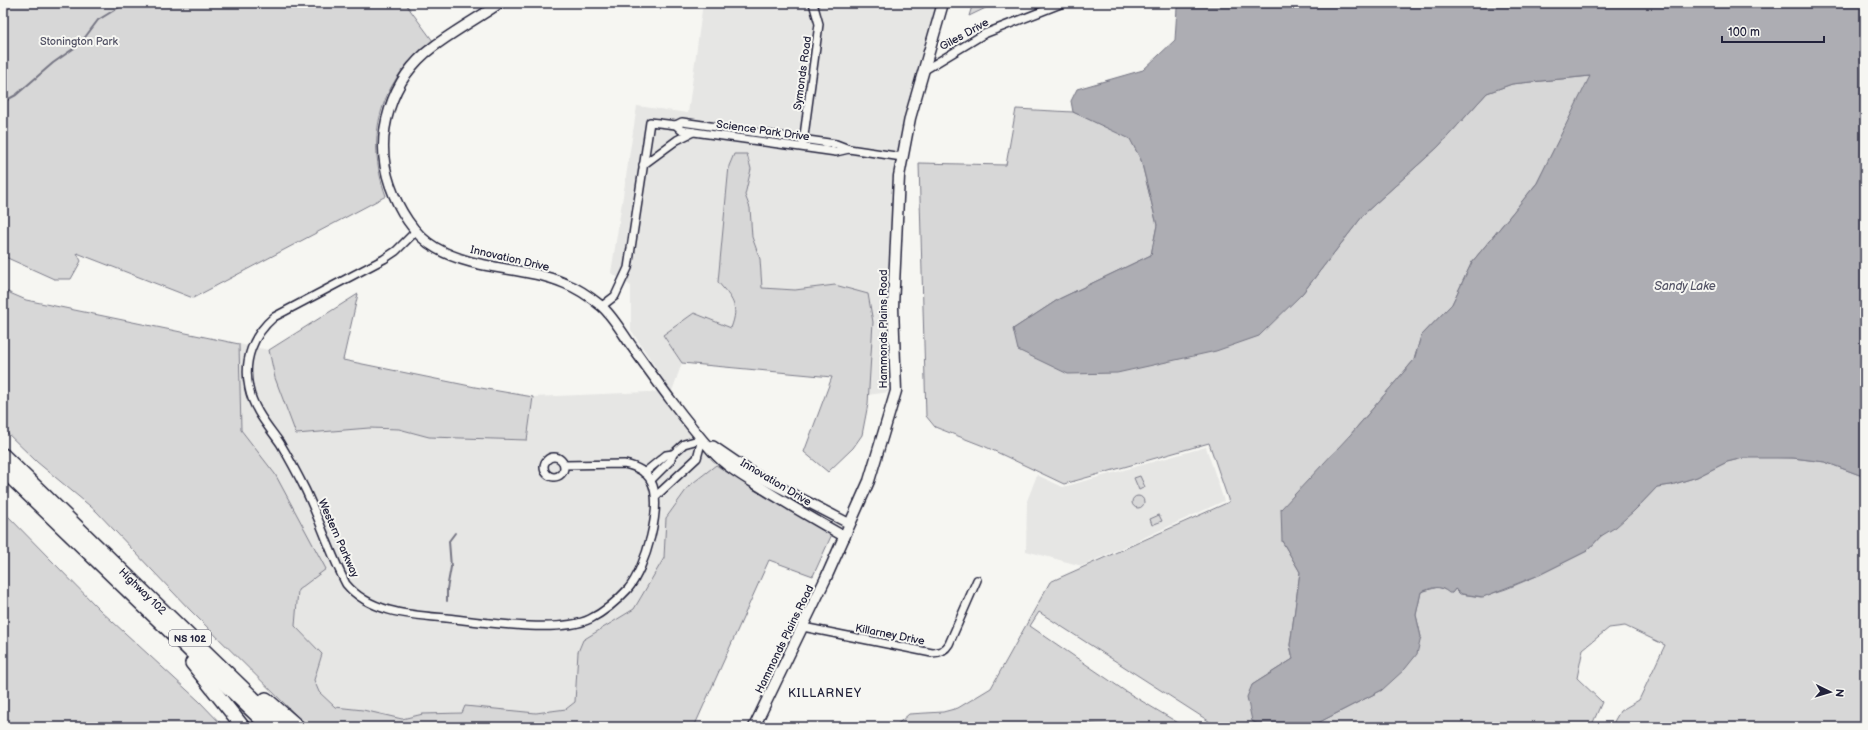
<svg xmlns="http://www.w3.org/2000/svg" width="1868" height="730" font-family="'Balsamiq Sans',sans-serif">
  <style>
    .built { fill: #e6e6e4 }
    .green { fill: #d7d7d7; stroke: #7c7c89 }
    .water { fill: #adadb3; stroke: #757583 }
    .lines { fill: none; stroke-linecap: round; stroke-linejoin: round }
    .stream { stroke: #757583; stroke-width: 2 }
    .minor-casing { stroke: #22223b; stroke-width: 10 }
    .tertiary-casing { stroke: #22223b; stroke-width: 12 }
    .secondary-casing { stroke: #22223b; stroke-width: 13 }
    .motorway-casing { stroke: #22223b; stroke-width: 16 }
    .minor { stroke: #f6f6f2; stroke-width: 7 }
    .tertiary { stroke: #f6f6f2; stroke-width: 9 }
    .secondary { stroke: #f6f6f2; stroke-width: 10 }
    .motorway { stroke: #f6f6f2; stroke-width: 13 }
    .labels { text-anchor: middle; stroke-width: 4; stroke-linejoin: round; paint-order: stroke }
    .shield { fill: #f6f6f2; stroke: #626272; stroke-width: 1 }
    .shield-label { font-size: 10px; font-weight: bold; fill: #22223b }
    .street-label { font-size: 11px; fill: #22223b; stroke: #f6f6f2 }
    .park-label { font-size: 11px; fill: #4f4f62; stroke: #f6f6f2 }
    .water-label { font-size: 12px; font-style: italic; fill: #535365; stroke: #f6f6f2 }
    .neighbourhood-label { font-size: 12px; letter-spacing: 1px; fill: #22223b; stroke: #f6f6f2 }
  </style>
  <rect width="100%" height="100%" fill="#f6f6f2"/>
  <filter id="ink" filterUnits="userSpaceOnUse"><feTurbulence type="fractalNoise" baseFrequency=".025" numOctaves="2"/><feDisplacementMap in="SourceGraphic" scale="8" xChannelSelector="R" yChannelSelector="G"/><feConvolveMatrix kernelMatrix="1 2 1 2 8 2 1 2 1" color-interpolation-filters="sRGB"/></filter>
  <g filter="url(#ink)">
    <g class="built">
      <polygon points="703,3 943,3 902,157 896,391 868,395 870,364 868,294 835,285 795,290 762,288 760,259 752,237 750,208 745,195 751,169 734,154 729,166 725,210 735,318 731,328 694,313 663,336 682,363 672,391 716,465 689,486 666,518 664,558 634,609 583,640 578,652 575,702 566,709 536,713 506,711 423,714 402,719 363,710 335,707 319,692 314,680 322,654 295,626 298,590 275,474 241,430 239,344 269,350 275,378 369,428 399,429 429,437 527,440 533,397 671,391 631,330 631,286 611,273 637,106 688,113"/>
      <polygon points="1206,447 1224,501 1082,566 1026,551 1027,501 1037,475 1063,487"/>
    </g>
    <g class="green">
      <path d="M3,3h402l28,38c-52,37 -69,95 -47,155l-193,102 -116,-45 4,8 -10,18h-17l-51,-23z"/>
      <polygon points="973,3 996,3 969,16"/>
      <polygon points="1591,76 1537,183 1472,262 1452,304 1421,336 1414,360 1351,434 1282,541 1300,572 1290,645 1293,659 1252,685 1252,721 1263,727 1218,727 1039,612 1030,626 1125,691 1185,727 1125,727 1091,724 1092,727 894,727 909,714 943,712 958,708 991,688 1050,582 1229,502 1209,443 1064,484 986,447 935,427 926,416 919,163 1006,165 1016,109 1073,112 1130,138 1141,160 1157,225 1151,255 1059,299 1013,329 1302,294 1365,213 1438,147 1487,93 1512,84"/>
      <path d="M734,154h13l4,15 -6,26 5,13 2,29 8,22 2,29 33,2 40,-5 33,9 5,28 -5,82 -6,31 -9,13 -25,24 -24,-20 28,-75 -150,-14 -19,-28 31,-22 37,15c9,-23 1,-29 -13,-46l11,-116z"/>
      <polygon points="3,290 26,300 239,344 241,430 275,474 326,569 298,590 295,626 322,654 314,680 319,692 335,707 363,710 402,719 423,714 462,713 465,706 536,713 566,709 575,702 578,652 583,640 634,609 664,558 666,518 689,486 716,465 767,498 833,532 813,576 769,560 694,727 308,727 190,610 96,511 37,462 3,429"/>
      <polygon points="358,294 343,360 475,387 533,397 527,440 429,437 399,429 369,428 296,434 275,378 269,350"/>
      <polygon points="1759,457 1793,458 1825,462 1865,477 1865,727 1611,727 1620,711 1639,700 1665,645 1625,626 1609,628 1583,649 1577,678 1602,702 1591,727 1310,727 1382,690 1421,637 1416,615 1421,592 1438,587 1452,593 1455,589 1460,594 1481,597 1506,589 1539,575 1587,551 1601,536 1634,511 1657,487 1671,485 1697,477 1727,462 1743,458"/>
      <polygon points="1140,476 1145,487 1139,490 1134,478"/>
      <circle cx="1138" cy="502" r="6"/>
      <polygon points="3,511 100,610 199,701 224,727 3,727"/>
      <polygon points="1159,515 1162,521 1152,525 1150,519"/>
    </g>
    <path class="water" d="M1181,3h630l40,1 14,-1v474l-40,-15 -32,-4h-50l-16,4 -30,15 -26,8 -14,2 -23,24 -18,16 -15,9 -14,15 -48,24 -56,22 -21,-3 -7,-5 -3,4h-3c-10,-9 -17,-5 -28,-1l-5,23 5,22 -4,17 -12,15 -23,21 -72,37h-47l-11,-6 -5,-24 5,-12 41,-26 -3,-14 10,-73 -18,-31 -1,-32 70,-75 63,-74 7,-24 31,-32 20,-42 65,-79 53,-107 -78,8 -25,9 -49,54 -73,66 -63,81 -43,42 -43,15 -99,22 -49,1 -50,-24 -5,-21 46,-30 92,-44 6,-30 -16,-65 -11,-21 -57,-27 -2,-11 6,-12 66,-19 32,-30 2,-32z"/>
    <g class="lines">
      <g class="stream">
        <polyline points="3,102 16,95 53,63 80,44 98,20 126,3"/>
        <polyline points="447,601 447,589 451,567 449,541 455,533"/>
      </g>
      <g class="minor-casing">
        <g id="minor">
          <polyline points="923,71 984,34 1063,3"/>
          <polyline points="676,125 681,130 694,132 836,152 849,149 902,157"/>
          <polyline points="803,143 819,24 813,3"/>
          <polyline points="643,165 677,140 693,132"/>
          <path d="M416,231l-20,20 -12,8 -110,58c-21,18 -31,43 -25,71 4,21 19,38 31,55 9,15 17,30 25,46 15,31 25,64 41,95 24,29 65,31 100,34 35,4 114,16 144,1 14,-7 27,-18 38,-30 17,-20 36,-83 23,-108 -5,-10 -17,-15 -27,-17l-60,1"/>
          <polyline points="602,306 615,296 628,268 650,122 676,125 682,122 836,144 849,149"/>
          <circle cx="554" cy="467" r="10"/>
          <polyline points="644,473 666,455 673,454"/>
          <polyline points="651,480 670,461 673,454 684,444 702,439"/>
          <polyline points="656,496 697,458 702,439"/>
          <path d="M803,627l129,26c7,0 13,-2 17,-9l28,-64"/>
        </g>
      </g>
      <g class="tertiary-casing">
        <g id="tertiary">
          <path d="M500,3c-22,15 -46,28 -67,44 -42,31 -60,89 -43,138 8,23 24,51 46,63 39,23 87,18 128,35 13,5 25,13 36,22 12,9 24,31 33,43 25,35 50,70 79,103 14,16 32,26 50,37 27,17 55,33 83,49"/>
          <polyline points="713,446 754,474 850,524"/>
        </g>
      </g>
      <g class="secondary-casing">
        <polyline id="secondary" points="754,727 825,580 869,481 896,391 893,307 899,176 910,118 943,3"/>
      </g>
      <g class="motorway-casing">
        <g id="motorway">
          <path id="s1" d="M3,455l280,272"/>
          <polyline points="3,470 269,727"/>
          <polyline points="192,663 243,727"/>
          <polyline points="266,699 298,727"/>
        </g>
      </g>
      <use href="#minor" class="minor"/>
      <use href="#tertiary" class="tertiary"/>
      <use href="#secondary" class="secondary"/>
      <use href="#motorway" class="motorway"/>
    </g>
  </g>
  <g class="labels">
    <rect class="shield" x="169" y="630" width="42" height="16" rx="3"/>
    <g class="shield-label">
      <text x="190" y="642">NS 102</text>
    </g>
    <g class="street-label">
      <text transform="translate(964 34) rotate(-29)" y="4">Giles Drive</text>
      <text transform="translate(802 73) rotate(-82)" y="4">Symonds Road</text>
      <text transform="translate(763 130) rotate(8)" y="4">Science Park Drive</text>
      <text transform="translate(510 258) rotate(13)" y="4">Innovation Drive</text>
      <text transform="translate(883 329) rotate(-90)" y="4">Hammonds Plains Road</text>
      <text transform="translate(776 482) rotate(31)" y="4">Innovation Drive</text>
      <text transform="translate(339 538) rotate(66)" y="4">Western Parkway</text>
      <text dy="4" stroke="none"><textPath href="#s1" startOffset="195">Highway 102</textPath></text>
      <text transform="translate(890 634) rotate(11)" y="4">Killarney Drive</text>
      <text transform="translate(784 639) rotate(-64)" y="4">Hammonds Plains Road</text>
    </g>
    <g class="park-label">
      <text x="79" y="45">Stonington Park</text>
    </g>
    <g class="water-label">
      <text x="1685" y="290">Sandy Lake</text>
    </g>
    <g class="neighbourhood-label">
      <text x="825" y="697">KILLARNEY</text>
    </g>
  </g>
  <rect width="1868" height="730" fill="none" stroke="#f6f6f2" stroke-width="16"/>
  <rect x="8" y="8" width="1852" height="714" fill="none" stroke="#22223b" stroke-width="1.5" filter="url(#ink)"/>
  <g transform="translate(1830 692) rotate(95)" stroke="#f6f6f2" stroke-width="3" paint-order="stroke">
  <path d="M0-3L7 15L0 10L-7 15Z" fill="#22223b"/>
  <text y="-6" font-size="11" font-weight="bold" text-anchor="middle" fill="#22223b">N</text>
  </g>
  <path d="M1722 36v6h102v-6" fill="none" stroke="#22223b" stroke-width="2"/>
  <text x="1728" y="36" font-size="12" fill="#22223b" stroke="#f6f6f2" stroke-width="3" paint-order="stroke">100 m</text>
</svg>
